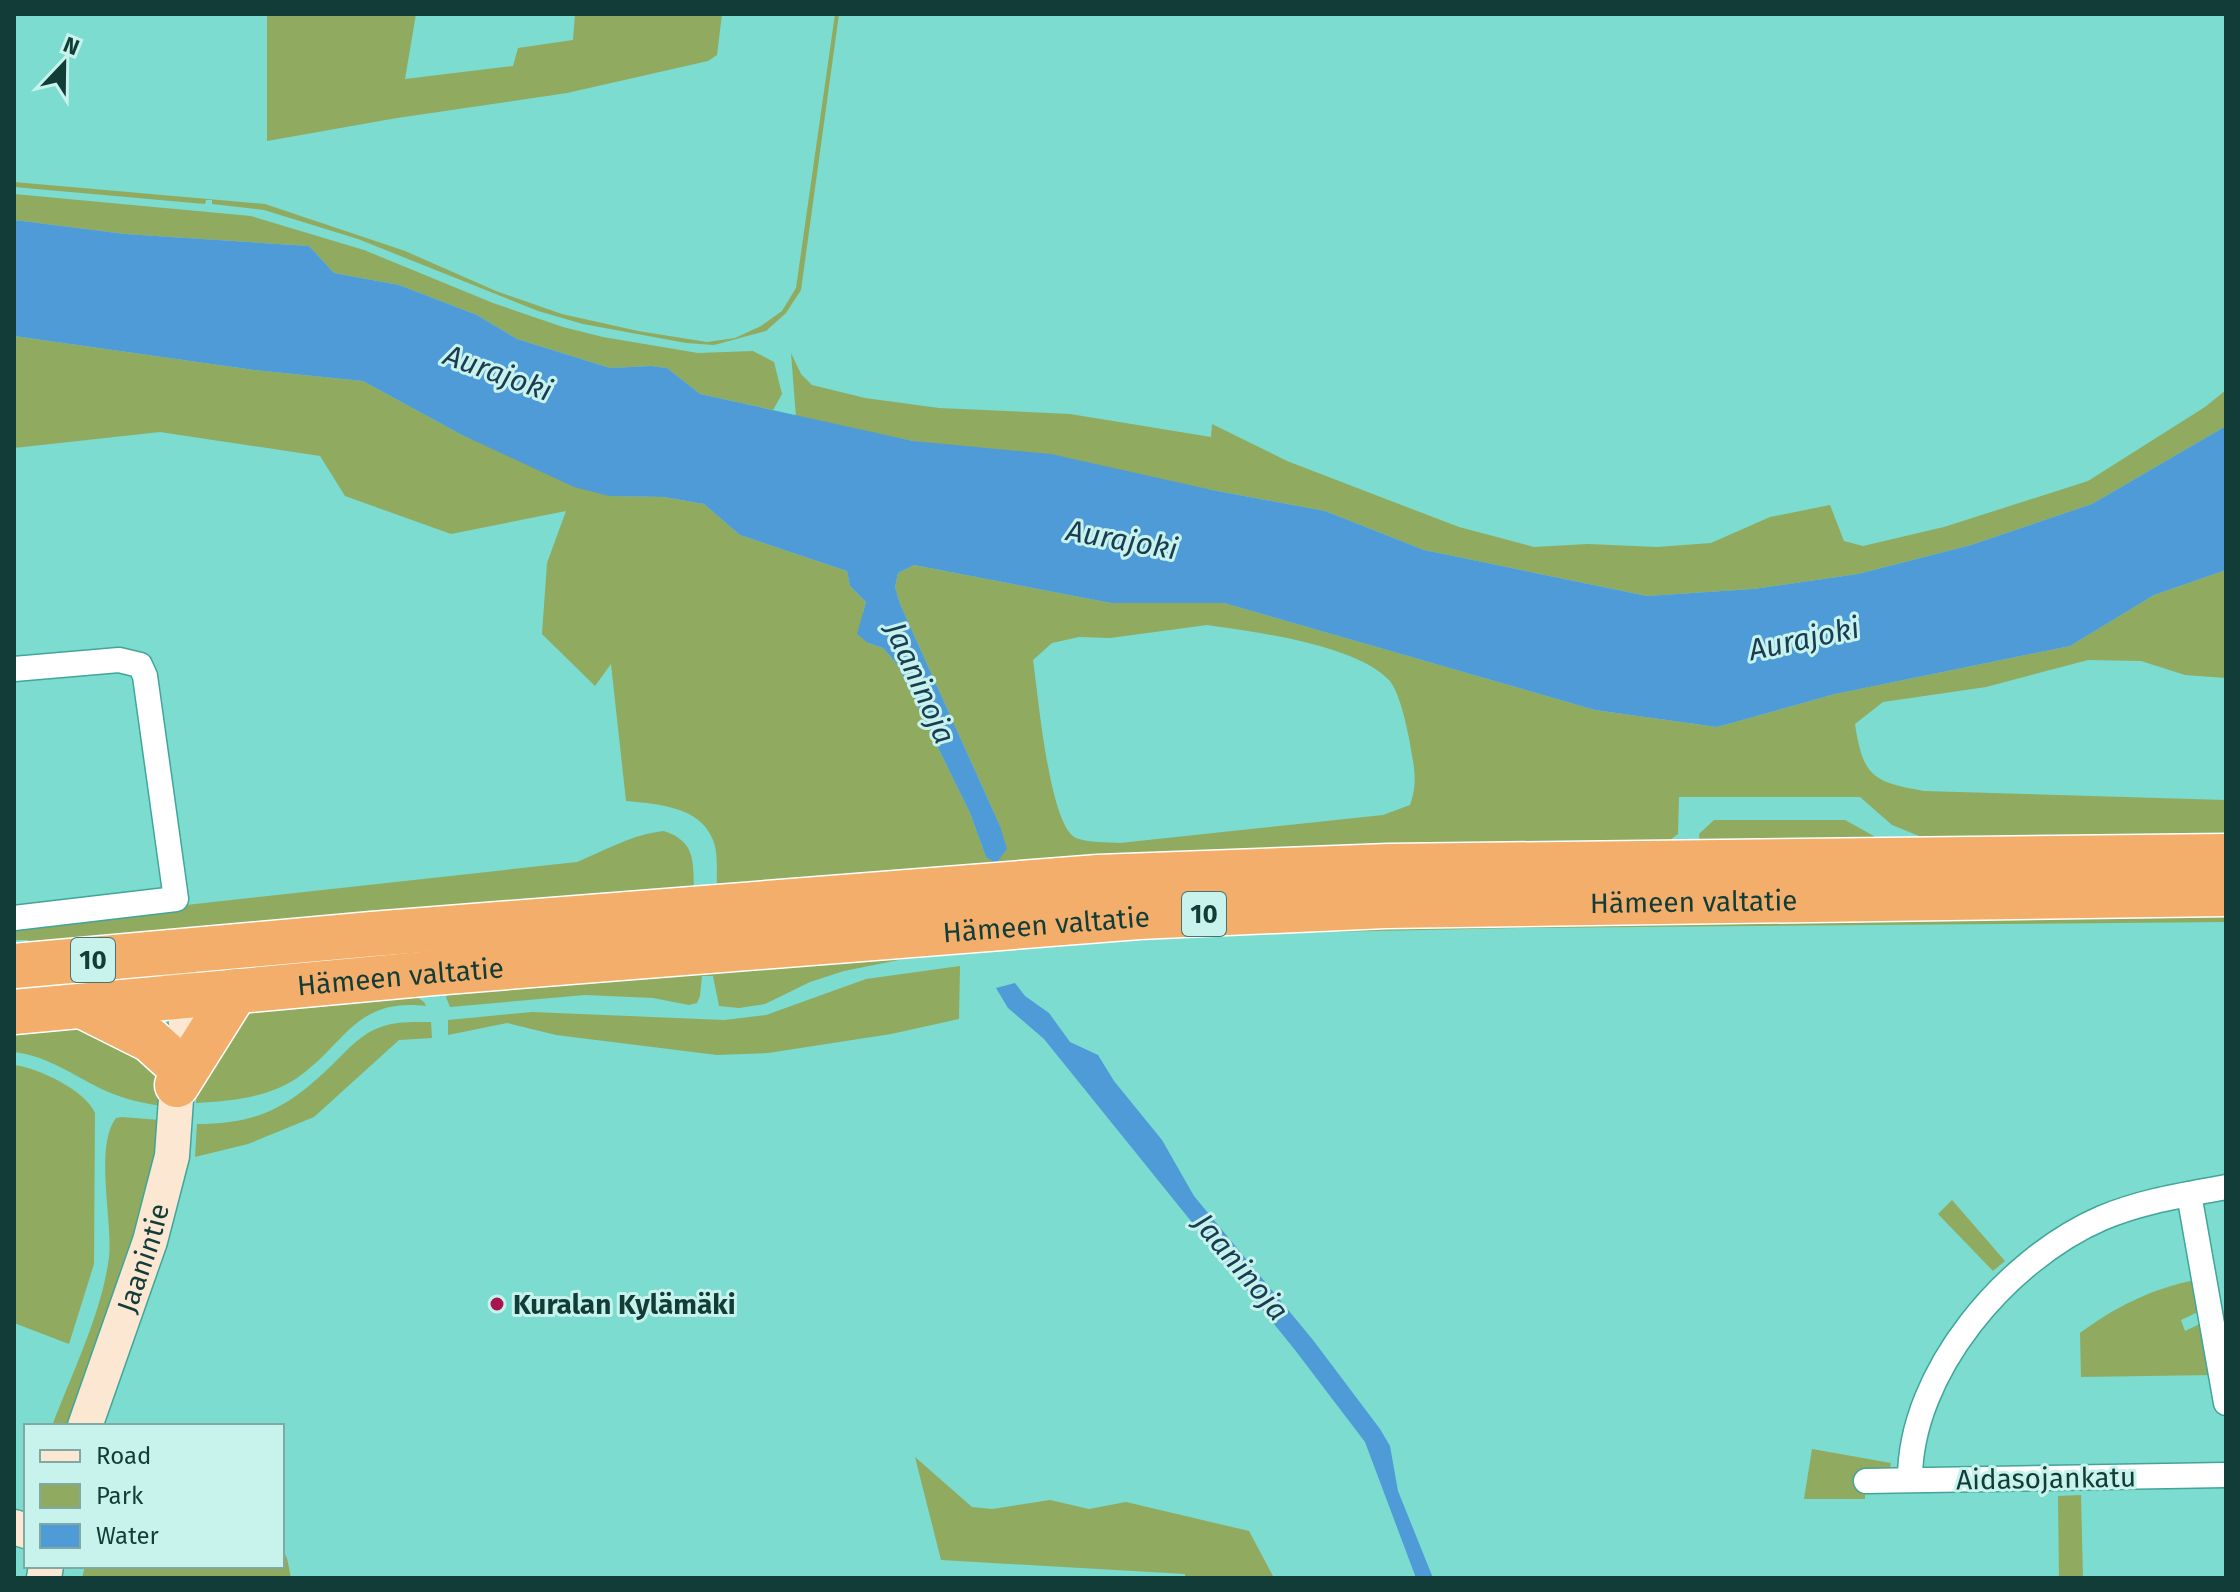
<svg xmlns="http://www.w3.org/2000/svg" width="2240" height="1592" font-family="'Fira Sans',sans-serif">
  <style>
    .green { fill: #90aa60; fill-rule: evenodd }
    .water { fill: #4e9bd8 }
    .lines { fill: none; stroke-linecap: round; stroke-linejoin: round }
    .street-casing { stroke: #41a599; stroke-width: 27 }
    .secondary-casing { stroke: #41a599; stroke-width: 37 }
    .highway-casing { stroke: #fff; stroke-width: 47 }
    .street { stroke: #fff; stroke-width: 24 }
    .secondary { stroke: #fbe7d2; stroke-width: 34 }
    .highway { stroke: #f2ae6a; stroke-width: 44 }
    .poi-dot { fill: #a71450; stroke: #c7f3ec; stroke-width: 3 }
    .labels { text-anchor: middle; stroke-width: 6; stroke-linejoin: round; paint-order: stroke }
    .shield { fill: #c7f3ec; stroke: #48736e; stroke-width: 2 }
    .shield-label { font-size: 26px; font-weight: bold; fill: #123c38 }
    .street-label { font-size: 28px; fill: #123c38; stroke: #c7f3ec }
    .poi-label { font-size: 28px; font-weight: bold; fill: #123c38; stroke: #c7f3ec; text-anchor: start }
    .water-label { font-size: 30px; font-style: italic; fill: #1a3b54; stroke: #c7f3ec }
  </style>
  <rect width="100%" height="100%" fill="#7bdccf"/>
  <g class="green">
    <polygon points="267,14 416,14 405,79 513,66 518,48 573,40 575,14 722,14 717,55 708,61 567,93 397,118 267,141"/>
    <polygon points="835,14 839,14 801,290 786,313 766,331 714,345 686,343 583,324 538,311 358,239 264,210 212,204 212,200 206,200 205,204 14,187 14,182 265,204 405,251 496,291 562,314 638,331 707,342 735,338 761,326 782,311 796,288"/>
    <polygon points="14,194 251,216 364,250 493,303 563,327 603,337 698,353 753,351 774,362 782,394 773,410 700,394 667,368 651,366 610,368 517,339 477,315 399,285 334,273 309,246 125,234 14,220"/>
    <path d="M14,336l240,34 109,11 99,54 147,61 55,1 40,7 36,31 107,36 3,15 16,16 -3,10 5,31 15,5 14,16 73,149 16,44 14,-31 -100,-222 -5,-17 3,-14 16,-8 197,38h113l371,107 122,17 118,-33 235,-48 84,-51 72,-25v108l-41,-3 -44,-14 -53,-1 -102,27 -103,15 -28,22c8,53 18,58 69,67l302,9v42h-292l-42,-17 -32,-28h-181l-1,37 -13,10 -948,47c-1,-15 2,-36 -4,-51 -13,-34 -56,-36 -87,-39l-15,-137 -16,22 -53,-52 5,-71 19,-52 -115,23 -106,-38 -25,-40 -160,-24 -146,16zM1207,625c48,7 147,19 182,55 10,11 17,43 20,58 4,26 10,41 1,67l-27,10 -263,28c-13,-1 -32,0 -44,-5 -27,-12 -38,-146 -43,-178l19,-17 27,-6 31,1z"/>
    <polygon points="791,353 801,374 812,385 865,398 939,408 1070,414 1211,437 1212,424 1287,461 1378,496 1459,527 1534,547 1588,544 1657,547 1711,543 1770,517 1830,505 1844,541 1863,546 1944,527 2088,481 2205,407 2226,390 2226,426 2092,504 1971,545 1858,574 1753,589 1647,596 1424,550 1325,511 1212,490 913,441 796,417"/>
    <polygon points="1714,820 1845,820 1881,840 1700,846 1699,834"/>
    <path d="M664,831c33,11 29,32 30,63l-665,50 -1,-4h-14v-16l563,-62c29,-12 56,-28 87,-31z"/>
    <polygon points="2226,911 2226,922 1518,928 1185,935 904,959 844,971 810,982 765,1004 739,1008 719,1006 713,976 702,976 700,996 697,1003 689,1005 653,998 585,995 450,1007 446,997 452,990 1186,929"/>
    <polygon points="960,966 959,1019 891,1034 768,1053 717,1055 556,1035 507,1023 448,1035 448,1020 532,1012 724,1020 766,1015 866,979"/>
    <path d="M408,991l16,11 2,4c-71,-9 -81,39 -129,72 -30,20 -66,23 -101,25l1,-16 47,-75z"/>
    <path d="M431,1022l1,16 -33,2 -85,77 -66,27 -53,13 2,-33c62,0 92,-17 136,-60 14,-14 29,-31 48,-37 16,-6 33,-5 50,-5z"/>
    <path d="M68,1028l41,2 51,44 1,32c-19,-3 -37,-7 -55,-15 -31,-14 -57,-35 -92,-39v-19z"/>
    <path d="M14,1065c24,3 71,25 81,48l-1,151 -25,80 -55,-21z"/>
    <path d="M122,1117l38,3 -9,66 -35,108 -50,132h-14c20,-53 50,-113 57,-169 4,-36 -15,-110 7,-139z"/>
    <polygon points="1952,1200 2005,1261 1993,1271 1938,1214"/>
    <path d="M2195,1280l5,31 -19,9 4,11 17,-8 9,52 -130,2 -1,-44c35,-26 71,-44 115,-53z"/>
    <polygon points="1812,1449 1891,1463 1890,1468 1865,1468 1865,1499 1804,1499"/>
    <polygon points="915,1457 972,1507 992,1509 1050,1500 1089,1509 1126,1502 1249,1531 1274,1578 1185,1578 1185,1574 941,1560"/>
    <polygon points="2081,1495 2083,1578 2059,1578 2058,1496"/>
    <polygon points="282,1549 287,1558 291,1578 82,1578 85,1566 282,1566"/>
  </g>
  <g class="water">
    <polygon points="14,220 125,234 309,246 334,273 399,285 477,315 517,339 610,368 651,366 667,368 700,394 913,441 1051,454 1212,490 1325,511 1424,550 1647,596 1753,589 1858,574 1971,545 2092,504 2226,426 2226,570 2154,595 2070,646 1835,694 1717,727 1595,710 1224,603 1111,603 914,565 898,573 895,587 900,604 1000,826 1007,849 997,862 994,862 986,857 970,813 897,664 883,648 868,643 857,634 866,602 850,586 847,571 740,535 704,504 664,497 609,496 574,487 462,435 363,381 254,370 14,336"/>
    <polygon points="1015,983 1025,996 1049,1013 1070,1042 1098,1055 1114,1081 1162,1140 1194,1196 1313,1340 1380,1429 1390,1446 1398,1491 1433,1578 1416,1578 1365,1442 1295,1350 1044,1039 1008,1008 996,988"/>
  </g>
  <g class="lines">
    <g class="street-casing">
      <g id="street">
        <polyline points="14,669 119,660 140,665 145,676 176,899 14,918"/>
        <polyline points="2189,1194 2226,1403"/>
        <path d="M1910,1479c0,-107 97,-220 192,-261 40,-17 82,-23 124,-31"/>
        <polyline points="1866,1481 2226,1475"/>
      </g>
    </g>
    <g class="secondary-casing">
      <g id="secondary">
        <path id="s1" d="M85,1426l65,-185 22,-85 5,-71 9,-56 -1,-33 -12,-43"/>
        <polyline points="14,1527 26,1531"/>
        <polyline points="44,1578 46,1566"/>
      </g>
    </g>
    <g class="highway-casing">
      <g id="highway">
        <polyline points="14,966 372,934 1098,877 1388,866 2226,856"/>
        <polyline points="82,1006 150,1040 171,1059"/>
        <path id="s2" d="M14,1012l419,-39 706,-56 247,-11 840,-12"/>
        <polyline points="177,1085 236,991"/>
      </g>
    </g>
    <use href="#street" class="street"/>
    <use href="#secondary" class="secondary"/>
    <use href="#highway" class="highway"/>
  </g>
  <circle class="poi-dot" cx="497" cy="1304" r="8"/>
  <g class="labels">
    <g class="shield">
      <rect x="1182" y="892" width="44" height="44" rx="6"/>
      <rect x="71" y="938" width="44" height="44" rx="6"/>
    </g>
    <g class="shield-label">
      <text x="1204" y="923">10</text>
      <text x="93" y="969">10</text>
    </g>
    <g class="street-label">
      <text dy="10" stroke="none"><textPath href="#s2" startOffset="1684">Hämeen valtatie</textPath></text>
      <text dy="10" stroke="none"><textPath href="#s2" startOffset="1036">Hämeen valtatie</textPath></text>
      <text dy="10" stroke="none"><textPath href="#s2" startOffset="388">Hämeen valtatie</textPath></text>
      <text dy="10" stroke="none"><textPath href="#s1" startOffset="178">Jaanintie</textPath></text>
      <text transform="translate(2046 1478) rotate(-1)" y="10">Aidasojankatu</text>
    </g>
    <g class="poi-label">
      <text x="513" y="1314">Kuralan Kylämäki</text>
    </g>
    <g class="water-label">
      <text transform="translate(498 373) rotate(20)" y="10">Aurajoki</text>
      <text transform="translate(1122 540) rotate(10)" y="10">Aurajoki</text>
      <text transform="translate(1804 639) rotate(-12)" y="10">Aurajoki</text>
      <text transform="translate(920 683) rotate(66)" y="10">Jaaninoja</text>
      <text transform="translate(1241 1267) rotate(50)" y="10">Jaaninoja</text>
    </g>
  </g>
  <rect width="2240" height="1592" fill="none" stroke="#123c38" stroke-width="32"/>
  <rect x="24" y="1424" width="260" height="144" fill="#c7f3ec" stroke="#7faaa4" stroke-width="2"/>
  <rect x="40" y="1450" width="40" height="12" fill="#fbe7d2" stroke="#7faaa4" stroke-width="2"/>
  <text x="96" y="1464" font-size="24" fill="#123c38">Road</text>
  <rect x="40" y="1484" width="40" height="24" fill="#90aa60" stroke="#7faaa4" stroke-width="2"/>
  <text x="96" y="1504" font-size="24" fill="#123c38">Park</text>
  <rect x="40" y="1524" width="40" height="24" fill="#4e9bd8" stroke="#7faaa4" stroke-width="2"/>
  <text x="96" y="1544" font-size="24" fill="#123c38">Water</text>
  <g transform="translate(64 64) rotate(22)" stroke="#c7f3ec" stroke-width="6" paint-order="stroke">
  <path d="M0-6L14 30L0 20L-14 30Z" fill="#123c38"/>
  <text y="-12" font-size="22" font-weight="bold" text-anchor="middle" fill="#123c38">N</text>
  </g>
</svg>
